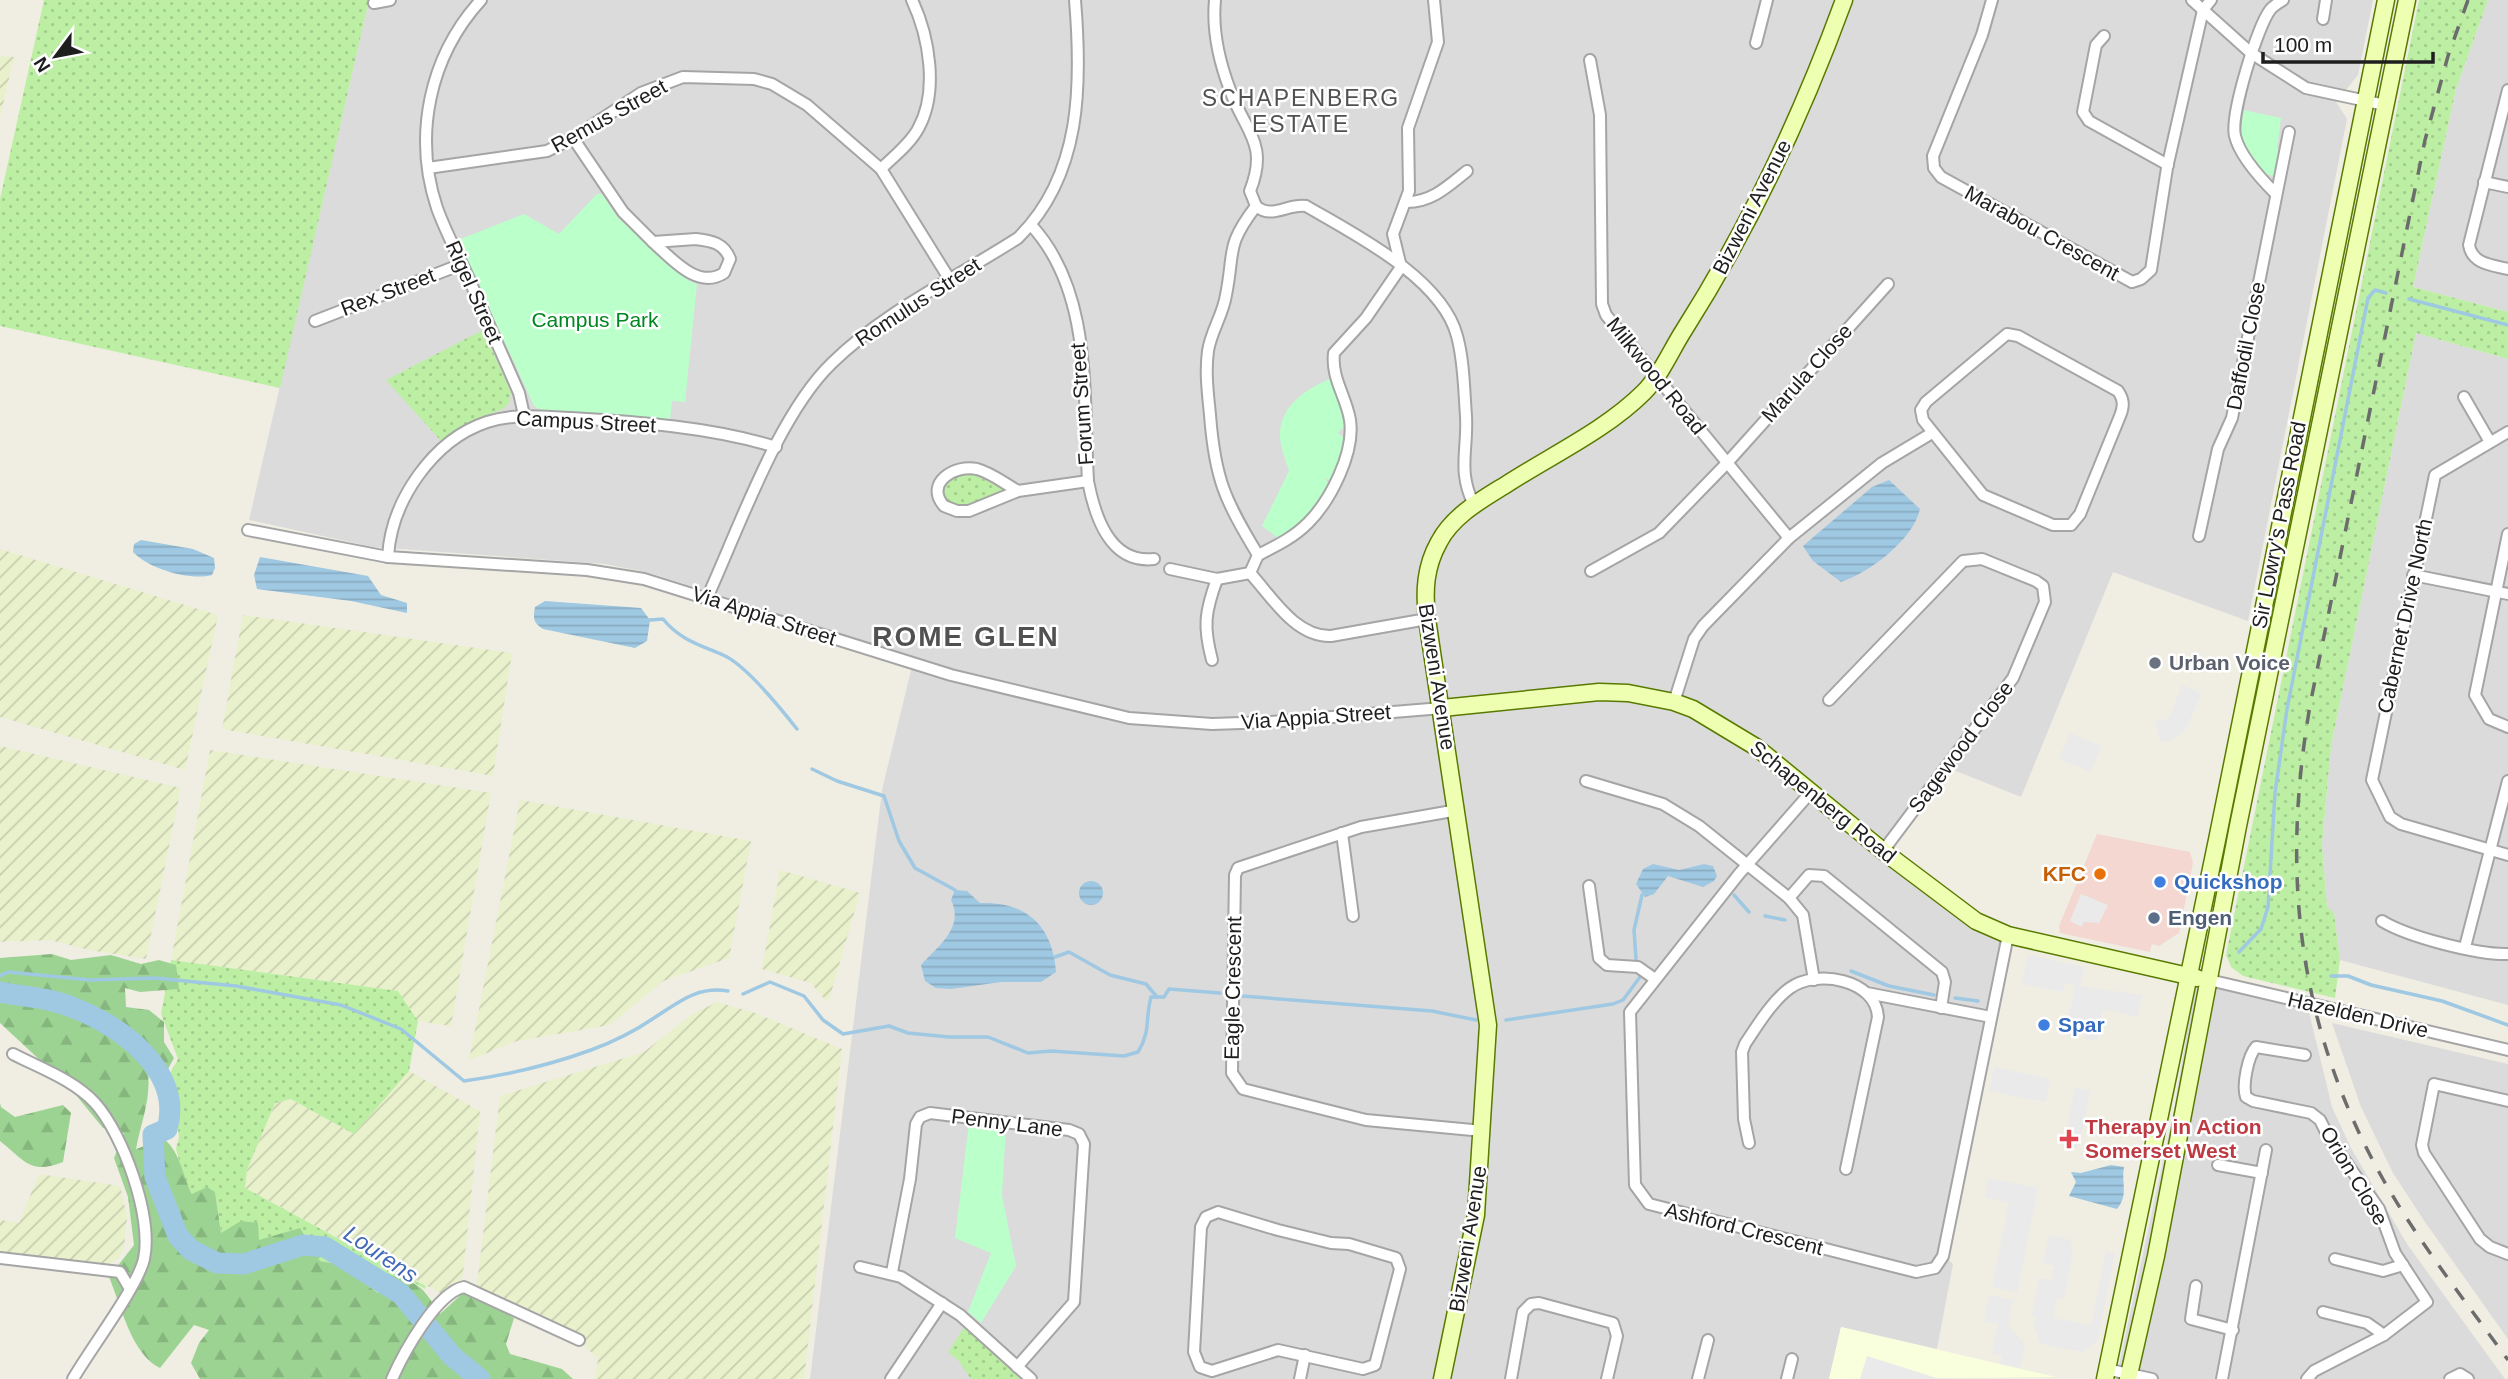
<svg xmlns="http://www.w3.org/2000/svg" width="2508" height="1379" font-family="Arial,sans-serif">
  <style>
    .residential { fill: #dcdbdb }
    .commercial { fill: #f3d7d0 }
    .education { fill: #f9ffdd }
    .farmland { fill: url(#farmland-furrows) }
    .grass { fill: url(#grass-dots) }
    .forest { fill: url(#forest-firs) }
    .park { fill: #bbffcb }
    .parking { fill: #eaeaea }
    .water { fill: url(#water-rules) }
    .lines { fill: none; stroke-linecap: round; stroke-linejoin: round }
    .stream { stroke: #9fc8e2; stroke-width: 3.5 }
    .river { stroke: #9fc8e2; stroke-width: 21 }
    .street-casing { stroke: #a5a5a5; stroke-width: 14 }
    .secondary-casing { stroke: #597a00; stroke-width: 19 }
    .street { stroke: #fff; stroke-width: 10 }
    .secondary { stroke: #efffb2; stroke-width: 16 }
    .rail { stroke: #6c6c6c; stroke-width: 3.5; stroke-dasharray: 14 14; stroke-linecap: butt }
    .worship-dot { fill: #6b7280; stroke: #fff; stroke-width: 2.5 }
    .food-dot { fill: #e8710a; stroke: #fff; stroke-width: 2.5 }
    .shop-dot { fill: #3f7fe0; stroke: #fff; stroke-width: 2.5 }
    .service-dot { fill: #5c6f8a; stroke: #fff; stroke-width: 2.5 }
    .health-dot { fill: #e0444e; stroke: #fff; stroke-width: 2.5 }
    .labels { text-anchor: middle; stroke-width: 5; stroke-linejoin: round; paint-order: stroke }
    .street-label { font-size: 21px; fill: #1e1e1e; stroke: #fff }
    .park-label { font-size: 21px; fill: #018721; stroke: #fff }
    .worship-label { font-size: 21px; font-weight: bold; fill: #5b616d; stroke: #fff; text-anchor: start }
    .food-label { font-size: 21px; font-weight: bold; fill: #c56008; stroke: #fff; text-anchor: end }
    .shop-label { font-size: 21px; font-weight: bold; fill: #366cbe; stroke: #fff; text-anchor: start }
    .service-label { font-size: 21px; font-weight: bold; fill: #4e5e75; stroke: #fff; text-anchor: start }
    .health-label { font-size: 21px; font-weight: bold; fill: #be3a42; stroke: #fff; text-anchor: start }
    .neighbourhood-label { font-size: 23px; letter-spacing: 2px; fill: #515151; stroke: #fff }
    .water-label { font-size: 23px; font-style: italic; fill: #4169b7; stroke: #fff }
    .district-label { font-size: 28px; font-weight: bold; letter-spacing: 2px; fill: #515151; stroke: #fff }
  </style>
  <defs>
    <pattern id="farmland-furrows" width="10" height="10" patternUnits="userSpaceOnUse" patternTransform="scale(1.75)"><rect width="10" height="10" fill="#e8f1cc"/><path d="M-1 1l2-2M0 10L10 0M9 11l2-2" fill="none" stroke="#c7ceaf"/></pattern>
    <pattern id="grass-dots" width="8" height="8" patternUnits="userSpaceOnUse" patternTransform="scale(1.75)"><rect width="8" height="8" fill="#bcefa3"/><path d="M2 2h.1M6 6h.1" fill="none" stroke="#a1cc8c" stroke-width="1.8" stroke-linecap="round"/></pattern>
    <pattern id="forest-firs" width="22" height="20" patternUnits="userSpaceOnUse" patternTransform="scale(1.75)"><rect width="22" height="20" fill="#9cd393"/><path d="M5 1l3.5 6h-7zM16 11l3.5 6h-7z" fill="#86b57e"/></pattern>
    <pattern id="water-rules" width="6" height="5" patternUnits="userSpaceOnUse" patternTransform="scale(1.75)"><rect width="6" height="5" fill="#9fc8e2"/><path d="M0 2.5h6" fill="none" stroke="#88abc1"/></pattern>
  </defs>
  <rect width="100%" height="100%" fill="#f0eee3"/>
  <g class="residential">
    <polygon points="369,0 2373,0 2358,75 2336,102 2347,119 2248,621 2113,572 2021,797 1946,767 1882,851 2007,935 1943,1255 1953,1264 1937,1349 1841,1327 1829,1379 810,1379 882,790 912,666 776,613 650,573 605,564 373,547 249,520"/>
    <polygon points="2488,0 2508,0 2508,312 2413,287 2456,89"/>
    <polygon points="2416,333 2508,359 2508,1005 2340,960 2334,914 2327,907 2322,845 2331,746"/>
    <polygon points="2196,978 2307,1004 2332,1107 2351,1148 2407,1244 2505,1379 2116,1379 2174,1110"/>
    <polygon points="2332,1023 2508,1064 2508,1339 2425,1222 2393,1173 2361,1107"/>
  </g>
  <polygon class="commercial" points="2097,834 2190,852 2193,863 2179,933 2159,946 2152,944 2150,952 2060,933 2059,926"/>
  <polygon class="education" points="1841,1327 2056,1377 1829,1379"/>
  <g class="farmland">
    <polygon points="0,56 14,57 0,117"/>
    <polygon points="0,549 218,615 185,770 0,717"/>
    <polygon points="243,615 512,653 493,776 222,729"/>
    <polygon points="0,746 181,788 146,959 89,950 50,940 0,942"/>
    <polygon points="210,750 491,793 451,1026 418,1021 398,991 171,960"/>
    <polygon points="520,800 751,841 729,958 663,981 610,1025 517,1041 469,1060"/>
    <polygon points="780,870 860,893 828,1003 811,983 762,969"/>
    <polygon points="717,1002 755,1013 842,1049 804,1379 595,1379 598,1359 579,1340 476,1291 500,1096 644,1052 691,1015"/>
    <polygon points="409,1071 480,1111 463,1274 458,1288 446,1296 245,1188 247,1170 275,1103 291,1099 354,1133"/>
    <polygon points="39,1174 120,1186 127,1217 124,1248 118,1259 104,1267 0,1252 0,1220 19,1223"/>
  </g>
  <g class="grass">
    <polygon points="44,0 369,0 280,388 0,326 0,199"/>
    <polygon points="2419,0 2488,0 2456,89 2413,287 2508,312 2508,359 2416,333 2331,746 2322,845 2327,907 2334,913 2340,960 2335,998 2243,976 2231,967 2226,955"/>
    <polygon points="483,330 511,392 509,403 503,409 471,422 442,442 386,380"/>
    <path d="M973,474l28,13v6c-20,8 -56,29 -59,-7l9,-9z"/>
    <polygon points="171,960 398,991 418,1021 409,1071 354,1134 291,1099 275,1103 247,1170 245,1188 426,1286 425,1289 411,1281 378,1293 338,1264 320,1261 258,1240 221,1233 215,1192 193,1195 184,1180 176,1149 179,1137 170,1073 178,1059 161,1014"/>
    <polygon points="965,1326 1022,1379 971,1379 958,1360 948,1352"/>
  </g>
  <g class="forest">
    <path d="M52,954l19,6 40,-5 30,9 18,-4 17,5 3,24 -39,3 -15,-4 1,19 23,3 15,12v20l10,16 -6,11 -20,4c3,27 -7,49 -12,76l28,-10c17,14 18,36 28,55l15,-7 8,5 6,41 20,-12 17,2 1,17 41,-12 20,33 18,3 40,29 7,-20c36,12 35,10 55,41l25,-23 49,27 -8,26 4,10 52,15 11,10h-373l-9,-16 8,-20 10,-13 -15,-5 -34,43c-29,-14 -39,-63 -51,-91l25,-32 -6,-48 -14,-39 10,-25 -21,-5 -32,-39 -71,-66v-65z"/>
    <path d="M0,1103l1,4 14,10 48,-12 8,8 -8,49c-32,13 -38,-1 -63,-21z"/>
  </g>
  <g class="park">
    <polygon points="2243,110 2281,118 2277,148 2281,153 2273,176 2263,173 2241,140"/>
    <polygon points="597,194 602,194 618,218 689,281 697,284 685,402 672,401 670,419 542,410 534,406 458,240 524,214 559,234"/>
    <path d="M1332,378l15,45 -9,10 8,7c-2,13 -7,31 -16,41l-5,-3 5,9 -10,15 -8,5 2,5 -33,28 -19,-14 27,-55c-3,-11 -10,-27 -9,-39 2,-28 28,-44 52,-54z"/>
    <polygon points="969,1123 1006,1127 1002,1195 1016,1266 981,1323 968,1312 991,1253 955,1238"/>
  </g>
  <g class="parking">
    <polygon points="2182,685 2201,693 2187,728 2174,739 2161,743 2155,722 2169,718"/>
    <polygon points="2070,733 2101,746 2091,772 2059,759"/>
    <polygon points="2081,894 2108,905 2099,923 2084,922 2082,927 2070,921"/>
    <polygon points="2028,954 2084,967 2080,986 2142,995 2138,1017 2107,1010 2102,1013 2097,1041 2084,1039 2085,1031 2065,1027 2074,995 2073,984 2065,983 2063,992 2022,984"/>
    <polygon points="1994,1067 2051,1079 2046,1102 1989,1091"/>
    <polygon points="2075,1087 2090,1091 2079,1148 2064,1145"/>
    <polygon points="1989,1178 2038,1188 2017,1293 1992,1287 2009,1203 1985,1197"/>
    <polygon points="2049,1235 2072,1240 2070,1250 2073,1251 2064,1299 2057,1298 2053,1318 2091,1325 2106,1251 2115,1253 2097,1342 2082,1352 2041,1344 2034,1327 2036,1316 2032,1315 2039,1278 2051,1280 2054,1266 2043,1263"/>
    <polygon points="1989,1295 2013,1300 2008,1325 2025,1345 2020,1368 2000,1364 2002,1356 1992,1354 1998,1324 1984,1321"/>
    <polygon points="1867,1356 1940,1379 1860,1379"/>
  </g>
  <g class="water">
    <path d="M1889,480l31,29c-7,31 -50,63 -79,73l-28,-21 -10,-15 69,-59z"/>
    <path d="M141,540l52,9 21,9 1,10 -3,7c-22,6 -63,-6 -79,-23l1,-8z"/>
    <polygon points="260,557 368,576 381,595 407,603 407,613 351,601 257,589 254,575"/>
    <path d="M545,601l96,7 9,12 -3,21 -12,7 -92,-19c-10,-6 -10,-11 -8,-22z"/>
    <polygon points="1653,864 1679,870 1704,864 1713,866 1717,876 1714,881 1703,887 1668,876 1654,894 1645,897 1636,884 1643,869"/>
    <circle cx="1091" cy="893" r="12"/>
    <path d="M955,890l12,1 13,12c46,-2 73,23 76,69l-15,10h-40l-50,7 -15,-1 -11,-7 -4,-16c16,-18 44,-37 30,-65z"/>
    <path d="M2111,1165l13,2c-3,16 5,28 -7,42l-48,-13 7,-14 -5,-10 10,1z"/>
  </g>
  <g class="lines">
    <g class="stream">
      <polyline points="2409,299 2508,325"/>
      <path d="M650,620l13,-1c17,21 37,26 60,36 22,9 59,55 74,74"/>
      <polyline points="812,769 837,781 884,796 899,841 915,868 955,890"/>
      <polyline points="1734,895 1749,912"/>
      <polyline points="1765,916 1785,920"/>
      <polyline points="2239,952 2261,929 2268,907 2275,793 2287,709 2368,298 2375,290 2386,293"/>
      <polyline points="1055,957 1069,952 1110,975 1146,984 1157,997"/>
      <polyline points="1636,959 1634,930 1642,895"/>
      <polyline points="1851,971 1889,986 1934,995"/>
      <path d="M0,976l8,-4 82,8 65,-2 81,8 105,19 60,24 63,52c43,-6 86,-16 127,-31 22,-8 44,-19 63,-32 25,-16 43,-32 74,-27"/>
      <polyline points="2331,976 2348,976 2371,985 2442,1001 2508,1025"/>
      <path d="M743,994l27,-12 34,14 19,24 20,14 46,-8 19,7 41,4h39l40,16 23,-2 73,5 14,-4c13,-21 7,-33 13,-55h13l5,-8 51,4"/>
      <polyline points="1242,996 1432,1011 1476,1020"/>
      <polyline points="1955,998 1978,1001"/>
      <polyline points="1506,1020 1613,1004 1623,1000 1640,977"/>
    </g>
    <path class="river" d="M0,992c24,5 52,6 74,16 47,18 110,64 93,121l-14,6 2,42 23,59 13,14 26,13 27,1 59,-19 22,2 76,47 51,62 28,23"/>
    <g class="street-casing">
      <g id="street">
        <path d="M481,0c-52,57 -68,136 -44,208 9,25 22,49 33,73 16,38 33,75 49,112l5,22"/>
        <path d="M1215,0c-3,31 4,61 15,90 15,42 39,53 20,101l6,15"/>
        <polyline points="1992,0 1982,35 1933,156 1934,168 1941,177 2132,282 2141,279 2151,270 2167,168 2203,10 2211,0"/>
        <polyline points="2192,0 2251,53 2306,88 2385,105"/>
        <polyline points="374,3 390,0"/>
        <polyline points="2323,19 2326,0"/>
        <polyline points="2104,36 2096,45 2083,112 2089,121 2168,165"/>
        <polyline points="1756,43 1767,0"/>
        <polyline points="1590,60 1600,115 1602,304 1606,315 1789,538"/>
        <path d="M2508,90l-39,155c3,19 23,20 39,24"/>
        <polyline points="573,138 623,212 653,242"/>
        <polyline points="428,168 547,151 573,138 641,93 683,77 754,79 772,84 807,105 881,169 950,280"/>
        <path d="M881,169c12,-12 29,-25 37,-40 21,-37 11,-93 -6,-129"/>
        <polyline points="2484,182 2508,187"/>
        <path d="M2276,194c-14,-14 -36,-37 -41,-58 -5,-21 22,-108 35,-126 3,-4 8,-7 13,-10"/>
        <path d="M1407,202c25,0 41,-16 60,-31"/>
        <path d="M1256,206c16,14 32,-3 50,0 48,28 136,72 151,130 7,25 7,54 9,80 2,35 -9,54 8,89"/>
        <path d="M1256,206c-31,41 -21,44 -30,89 -3,20 -15,36 -18,56 -3,22 0,43 2,64 5,65 15,85 48,140"/>
        <path d="M1031,225c62,67 52,171 57,256 7,36 22,83 66,78"/>
        <path d="M696,239c16,2 28,4 34,20l-6,14c-26,17 -52,-14 -71,-31z"/>
        <polyline points="1401,267 1393,234 1409,191 1408,128 1438,42 1434,0"/>
        <polyline points="315,321 462,264"/>
        <path d="M2007,334l11,2 100,55c6,9 6,15 2,25l-40,98 -9,11h-18l-70,-30 -60,-75 -2,-10 5,-8z"/>
        <polyline points="2464,397 2490,442"/>
        <polyline points="2508,432 2435,475 2372,780 2390,817 2401,824 2508,855"/>
        <path d="M1018,491c-13,-7 -26,-18 -41,-22 -22,-5 -53,14 -33,37l13,5h12l49,-20 70,-10"/>
        <polyline points="248,530 388,557 587,570 644,579 951,675 1129,718 1212,724 1271,722 1442,708"/>
        <polyline points="2508,534 2475,695 2489,719 2508,727"/>
        <polyline points="2199,536 2218,449 2232,418 2289,132"/>
        <path d="M1258,555c18,-9 35,-17 50,-32 22,-22 47,-70 42,-103 -4,-24 -19,-42 -16,-67l32,-35 35,-51"/>
        <path d="M388,557c3,-56 45,-117 99,-135 27,-9 56,-5 84,-4 68,4 140,9 205,29"/>
        <polyline points="1170,569 1217,579 1250,573 1258,555"/>
        <polyline points="1591,571 1659,533 1727,463 1888,284"/>
        <path d="M1250,573c22,24 45,64 81,63l96,-17"/>
        <polyline points="2413,575 2508,594"/>
        <path d="M707,598c32,-70 71,-183 125,-235 53,-52 124,-85 186,-125 64,-63 64,-154 57,-238"/>
        <path d="M1212,660c-9,-34 -7,-48 5,-81"/>
        <polyline points="1829,700 1963,561 1982,559 2036,581 2043,586 2045,602 2013,678 1883,851"/>
        <polyline points="1674,702 1694,639 1703,626 1789,538 1882,463 1932,433"/>
        <polyline points="1586,781 1663,804 1699,826 1789,898 1803,915 1814,980"/>
        <polyline points="1811,792 1739,874 1630,1012 1635,1185 1649,1204 1916,1272 1935,1268 1943,1256 2008,935"/>
        <polyline points="1458,810 1361,827 1238,868 1235,875 1232,1073 1243,1089 1366,1120 1483,1131"/>
        <polyline points="1342,833 1353,916"/>
        <polyline points="1589,886 1599,958 1607,965 1638,967 1655,979"/>
        <polyline points="1789,898 1809,875 1824,876 1942,972 1945,982 1941,1008"/>
        <path d="M2382,921c26,16 96,34 126,33"/>
        <polyline points="2465,947 2508,781"/>
        <polyline points="2209,980 2508,1050"/>
        <polyline points="1867,993 1991,1017"/>
        <path d="M13,1054c27,14 61,26 82,49 28,31 58,114 49,156 -7,29 -54,90 -71,120"/>
        <path d="M2305,1055l-49,-8c-8,9 -14,38 -10,50l7,4 58,12 9,7 9,18 50,71 16,44 32,49 -43,33 -70,36 -7,8"/>
        <polyline points="2508,1101 2434,1084 2422,1145 2424,1153 2480,1239 2490,1247 2508,1254"/>
        <path d="M1749,1143l-5,-24 -2,-67 3,-8c12,-18 27,-43 45,-56 26,-19 86,-9 88,29l-32,152"/>
        <polyline points="2218,1165 2262,1173"/>
        <polygon points="1218,1212 1278,1230 1331,1243 1349,1244 1396,1258 1400,1269 1375,1365 1363,1369 1278,1350 1212,1371 1200,1367 1194,1352 1201,1227 1206,1217"/>
        <polyline points="0,1258 120,1272 130,1289"/>
        <polyline points="2335,1259 2383,1271 2403,1265"/>
        <polyline points="860,1267 901,1277 960,1315 1031,1379"/>
        <polyline points="892,1272 910,1179 916,1124 920,1117 930,1113 1069,1130 1079,1134 1084,1144 1074,1302 1017,1367"/>
        <polyline points="2196,1286 2191,1319 2233,1330"/>
        <polyline points="2323,1312 2367,1323 2384,1335"/>
        <polyline points="2106,1369 2152,1379"/>
        <path d="M392,1379c11,-25 44,-86 72,-92l115,53"/>
        <polyline points="891,1379 942,1303"/>
        <polyline points="1300,1379 1305,1355"/>
        <polyline points="1511,1379 1523,1312 1531,1304 1539,1303 1613,1323 1617,1336 1607,1379"/>
        <polyline points="1698,1379 1708,1340"/>
        <polyline points="1787,1379 1792,1359"/>
        <polyline points="2222,1379 2266,1150"/>
        <polyline points="2450,1379 2460,1374 2468,1379"/>
      </g>
    </g>
    <g class="secondary-casing">
      <g id="secondary">
        <polyline points="1442,708 1599,692 1628,693 1674,702 1693,709 1756,747 1883,851 1976,921 2008,935 2197,978"/>
        <path d="M1442,1379l34,-164 12,-190 -61,-406c-3,-28 -2,-52 12,-77 14,-27 44,-43 68,-58 45,-29 99,-54 137,-92 17,-17 27,-42 40,-62 66,-104 118,-215 160,-330"/>
        <polyline points="2105,1379 2217,840 2386,0"/>
        <polyline points="2128,1379 2156,1256 2238,826 2407,0"/>
      </g>
    </g>
    <use href="#street" class="street"/>
    <use href="#secondary" class="secondary"/>
    <path class="rail" d="M2468,0l-20,56 -23,84 -114,560c-31,172 -14,327 73,481 36,63 82,121 124,179"/>
  </g>
  <circle class="worship-dot" cx="2155" cy="663" r="7"/>
  <circle class="food-dot" cx="2100" cy="874" r="7"/>
  <g class="shop-dot">
    <circle cx="2160" cy="882" r="7"/>
    <circle cx="2044" cy="1025" r="7"/>
  </g>
  <circle class="service-dot" cx="2154" cy="918" r="7"/>
  <path class="health-dot" d="M2065.5 1128.5h7v7h7v7h-7v7h-7v-7h-7v-7h7z"/>
  <g class="labels">
    <g class="street-label">
      <text transform="translate(609 116) rotate(-29)" y="7">Remus Street</text>
      <text transform="translate(1752 207) rotate(-63)" y="7">Bizweni Avenue</text>
      <text transform="translate(2042 233) rotate(29)" y="7">Marabou Crescent</text>
      <text transform="translate(388 292) rotate(-21)" y="7">Rex Street</text>
      <text transform="translate(474 292) rotate(66)" y="7">Rigel Street</text>
      <text transform="translate(918 302) rotate(-33)" y="7">Romulus Street</text>
      <text transform="translate(2246 346) rotate(-79)" y="7">Daffodil Close</text>
      <text transform="translate(1807 373) rotate(-48)" y="7">Marula Close</text>
      <text transform="translate(1656 376) rotate(51)" y="7">Milkwood Road</text>
      <text transform="translate(1082 404) rotate(-94)" y="7">Forum Street</text>
      <text transform="translate(586 422) rotate(3)" y="7">Campus Street</text>
      <text transform="translate(2279 525) rotate(-79)" y="7">Sir Lowry's Pass Road</text>
      <text transform="translate(764 616) rotate(18)" y="7">Via Appia Street</text>
      <text transform="translate(2405 616) rotate(-78)" y="7">Cabernet Drive North</text>
      <text transform="translate(1437 677) rotate(81)" y="7">Bizweni Avenue</text>
      <text transform="translate(1316 717) rotate(-4)" y="7">Via Appia Street</text>
      <text transform="translate(1961 747) rotate(-53)" y="7">Sagewood Close</text>
      <text transform="translate(1823 802) rotate(39)" y="7">Schapenberg Road</text>
      <text transform="translate(1233 988) rotate(-89)" y="7">Eagle Crescent</text>
      <text transform="translate(2358 1015) rotate(13)" y="7">Hazelden Drive</text>
      <text transform="translate(1007 1123) rotate(7)" y="7">Penny Lane</text>
      <text transform="translate(2354 1176) rotate(59)" y="7">Orion Close</text>
      <text transform="translate(1744 1229) rotate(14)" y="7">Ashford Crescent</text>
      <text transform="translate(1468 1239) rotate(-81)" y="7">Bizweni Avenue</text>
    </g>
    <g class="park-label">
      <text x="595" y="327">Campus Park</text>
    </g>
    <g class="worship-label">
      <text x="2169" y="670">Urban Voice</text>
    </g>
    <g class="food-label">
      <text x="2086" y="881">KFC</text>
    </g>
    <g class="shop-label">
      <text x="2174" y="889">Quickshop</text>
      <text x="2058" y="1032">Spar</text>
    </g>
    <g class="service-label">
      <text x="2168" y="925">Engen</text>
    </g>
    <g class="health-label">
      <text x="2085" y="1134">Therapy in Action<tspan x="2085" dy="24">Somerset West</tspan></text>
    </g>
    <g class="neighbourhood-label">
      <text x="1301" y="106">SCHAPENBERG<tspan x="1301" dy="26">ESTATE</tspan></text>
    </g>
    <g class="water-label">
      <text transform="translate(381 1254) rotate(34)" y="8">Lourens</text>
    </g>
    <g class="district-label">
      <text x="966" y="646">ROME GLEN</text>
    </g>
  </g>
  <g transform="translate(56 56) rotate(238)" stroke="#ffffff" stroke-width="5" paint-order="stroke">
  <path d="M0-5L12 26L0 18L-12 26Z" fill="#1e1e1e"/>
  <text y="-10" font-size="19" font-weight="bold" text-anchor="middle" fill="#1e1e1e">N</text>
  </g>
  <path d="M2263 52v10h170v-10" fill="none" stroke="#1e1e1e" stroke-width="3.5"/>
  <text x="2274" y="52" font-size="21" fill="#1e1e1e" stroke="#ffffff" stroke-width="5" paint-order="stroke">100 m</text>
</svg>
